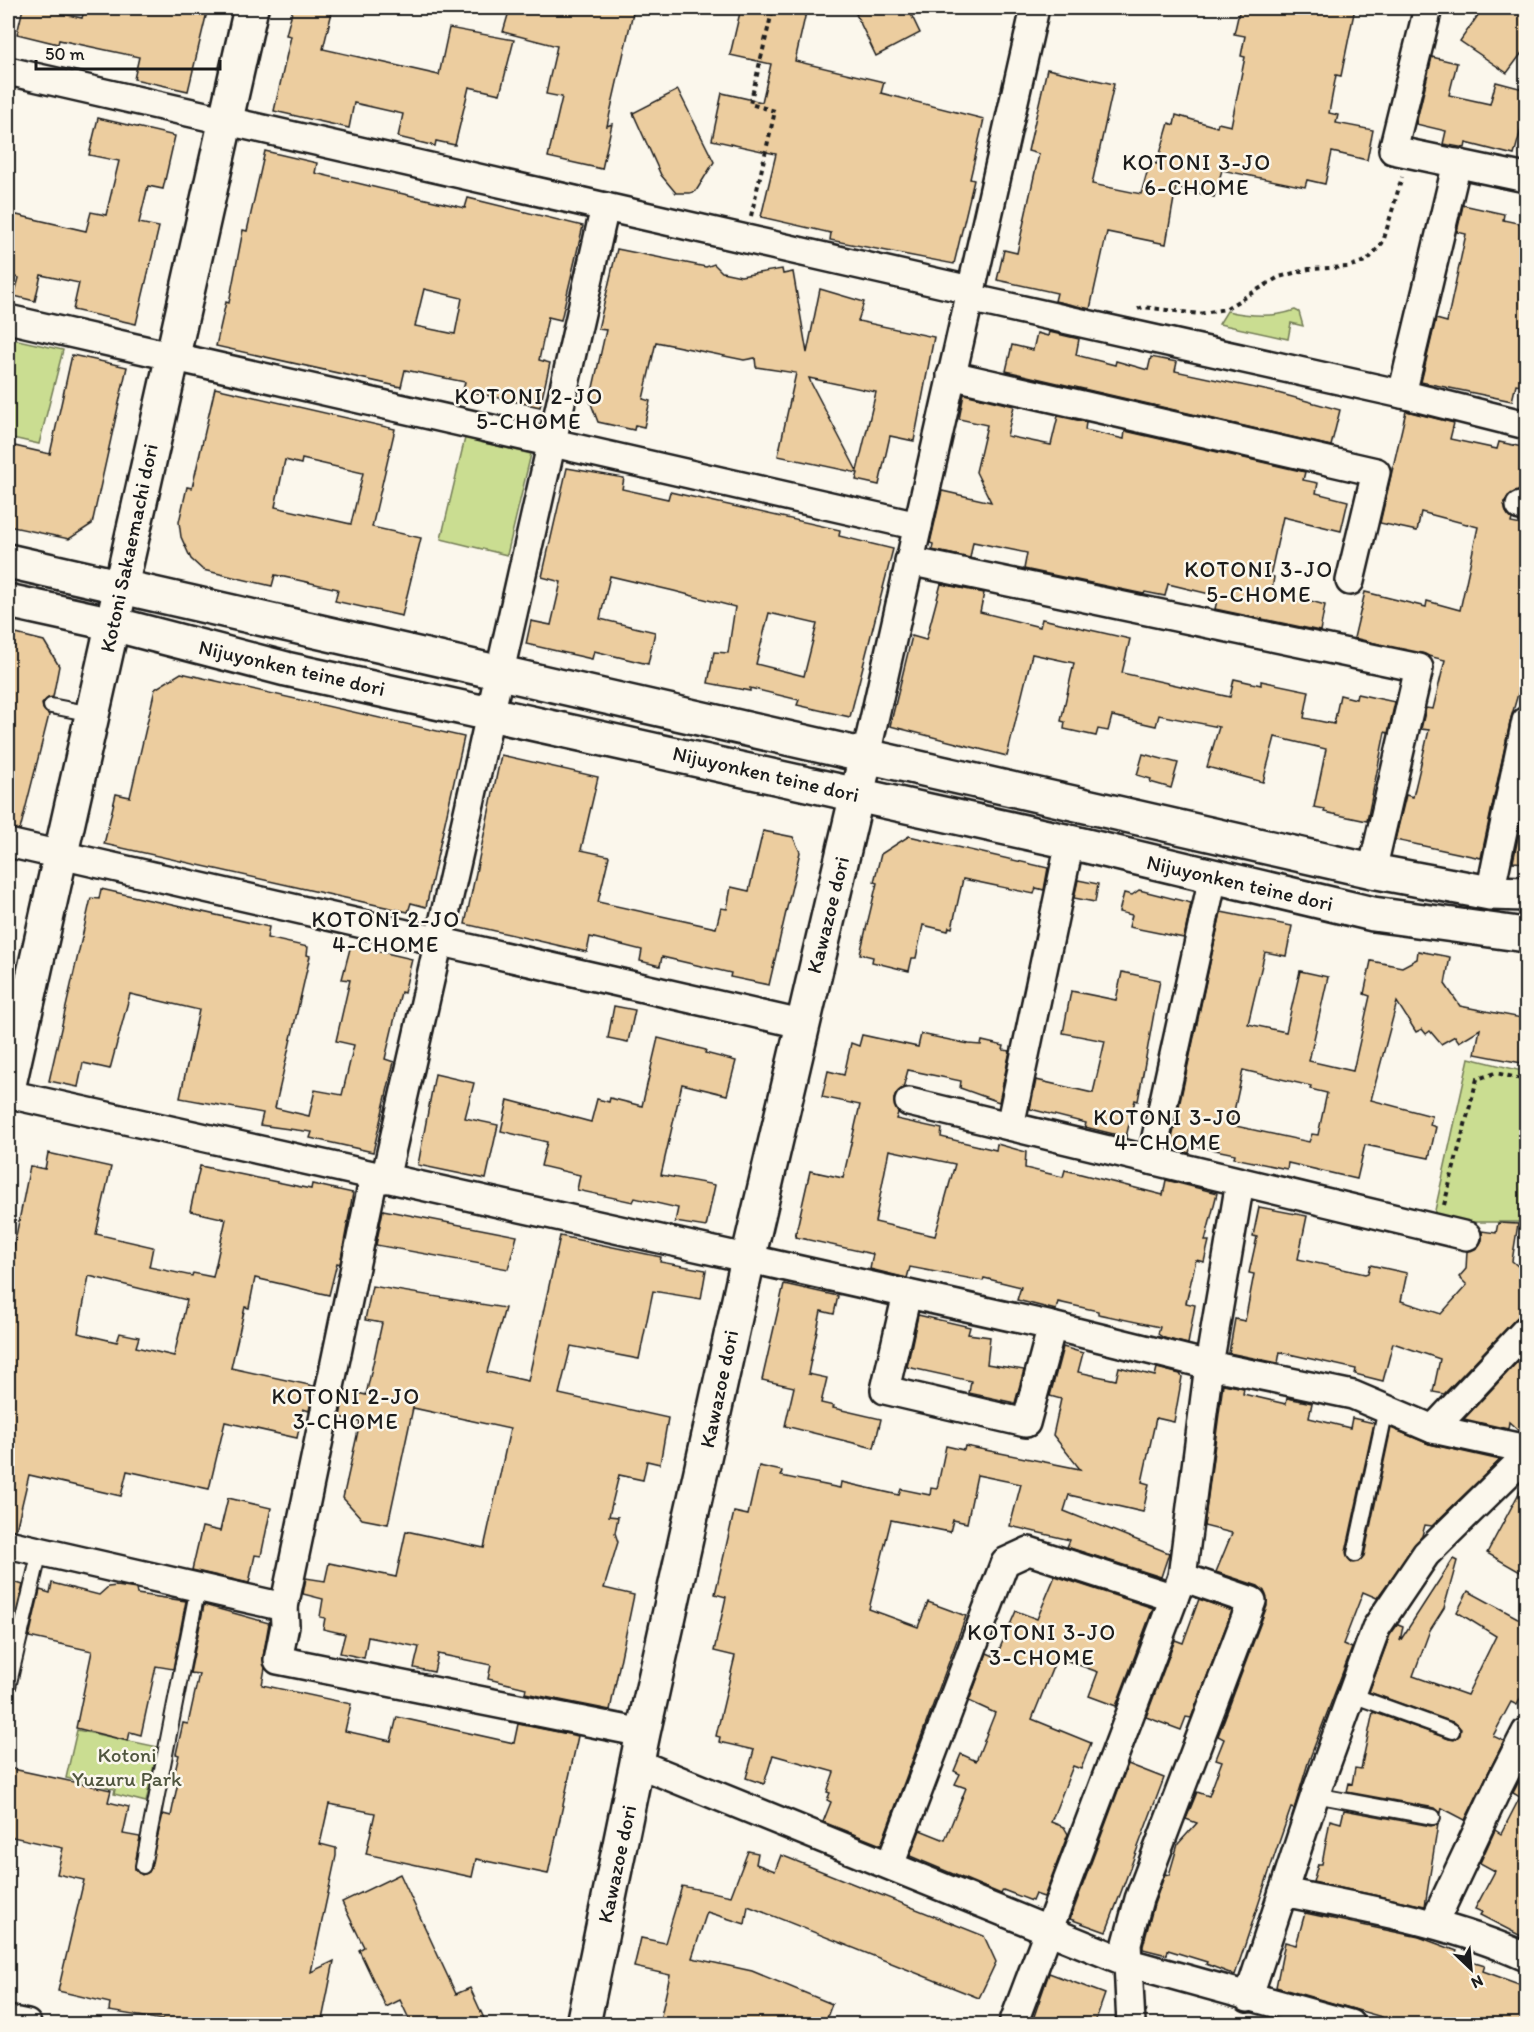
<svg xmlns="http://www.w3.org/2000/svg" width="1534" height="2032" font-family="Itim,sans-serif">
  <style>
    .green { fill: #cadd91; stroke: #737c56; stroke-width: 1.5 }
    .building { fill: #eccd9f; stroke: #1c1c1c; stroke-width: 1.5; fill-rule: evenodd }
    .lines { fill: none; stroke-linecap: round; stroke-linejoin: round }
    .lane-casing { stroke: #1c1c1c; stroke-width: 18 }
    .street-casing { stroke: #1c1c1c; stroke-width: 32 }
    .secondary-casing { stroke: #1c1c1c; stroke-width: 38 }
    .path { stroke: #1c1c1c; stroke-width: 4; stroke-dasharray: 4.5 4.5; stroke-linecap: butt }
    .lane { stroke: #fbf7ec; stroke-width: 14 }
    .street { stroke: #fbf7ec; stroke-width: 27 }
    .secondary { stroke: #fbf7ec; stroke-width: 33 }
    .labels { text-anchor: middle; stroke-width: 5; stroke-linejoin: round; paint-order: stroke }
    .street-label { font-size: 21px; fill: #1c1c1c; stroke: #fbf7ec }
    .park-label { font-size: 21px; fill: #50563f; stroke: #fbf7ec }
    .neighbourhood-label { font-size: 22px; letter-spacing: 1.5px; fill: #1c1c1c; stroke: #fbf7ec }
  </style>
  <rect width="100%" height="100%" fill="#fbf7ec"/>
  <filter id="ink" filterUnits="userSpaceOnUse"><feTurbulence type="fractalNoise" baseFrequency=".0167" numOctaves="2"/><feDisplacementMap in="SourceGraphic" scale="12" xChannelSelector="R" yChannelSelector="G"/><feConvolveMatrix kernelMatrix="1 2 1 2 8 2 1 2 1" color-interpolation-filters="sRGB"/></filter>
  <g filter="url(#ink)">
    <g class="green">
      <path d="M1295,310l4,2 4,14 -12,-3 -3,16 -69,-15 8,-13c22,5 46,7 68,-1z"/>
      <polygon points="9,338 63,350 39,444 8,437"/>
      <polygon points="465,438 531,454 507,555 441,539"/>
      <polygon points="1469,1058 1526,1072 1526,1222 1470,1222 1434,1215"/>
      <polygon points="77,1730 158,1747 146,1802 114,1794 115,1789 66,1778"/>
    </g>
    <g class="building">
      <polygon points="23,8 37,8 82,18 85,8 208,8 188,91 134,79 139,57 59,40 58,44 17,34"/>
      <polygon points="293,8 333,8 323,49 439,75 449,28 514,40 500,94 469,87 455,145 436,141 435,146 398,137 403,114 354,103 349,128 274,111 291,36 286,35"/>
      <polygon points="510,8 634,8 607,126 612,124 602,169 548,157 562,97 546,94 557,46 503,32"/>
      <polygon points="741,8 807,8 795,61 884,82 881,93 984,119 970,179 974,180 954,264 830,240 831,233 761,217 776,154 712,140 722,93 762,102 771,64 730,55"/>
      <polygon points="868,8 908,8 920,33 876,56 856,14"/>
      <polygon points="1240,8 1355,8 1341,76 1336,75 1329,113 1338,115 1336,123 1373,130 1367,160 1332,152 1325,184 1307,180 1305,187 1222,170 1214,197 1176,187 1166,244 1107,232 1090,309 1055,301 1057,293 997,280 1004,250 1017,253 1039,154 1028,151 1047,69 1114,84 1092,184 1141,194 1150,162 1157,164 1169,123 1174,125 1176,115 1217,127 1218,123 1231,126 1245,57 1241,56 1245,36 1234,34"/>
      <polygon points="1483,8 1527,8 1527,46 1507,73 1460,41"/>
      <polygon points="1432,57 1457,63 1449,95 1490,104 1496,82 1527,90 1527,127 1522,126 1514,155 1466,143 1465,148 1443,144 1446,131 1416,124"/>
      <polygon points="678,90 714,162 696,191 690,193 676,193 661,175 633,113"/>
      <polygon points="98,118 175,136 163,189 148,186 139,223 159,227 136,324 73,310 79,283 41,275 35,301 14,296 19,278 8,275 8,213 86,231 91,212 106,215 119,161 89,155"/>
      <path d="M265,151l52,12 -2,10 67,16 83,19 3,-10 115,28 -22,94 -13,-3 -9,43 11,3 -10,44 -77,-17 2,-8 -60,-12 -4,17 -185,-41 10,-44 3,1 14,-73 4,1zM424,289l38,9 -7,36 -40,-8z"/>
      <polygon points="1463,205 1504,214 1503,220 1527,225 1527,317 1521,343 1525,344 1521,362 1527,363 1527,366 1522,385 1516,384 1512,401 1421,382 1436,319 1447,322 1466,234 1457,232"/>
      <path d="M617,249l89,18 8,-3 8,8 19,4 41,-7 1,5 10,-2 14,81 13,-64 44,13 -6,19 76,16 -20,104 -24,-5 -11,49 -23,-5 2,-7 -80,-17 18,-83 -40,-6 -1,-9 -11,2 -88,-18 -13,57 7,2 -6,26 -9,-2 -1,5 -36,-8 -8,-21 16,-71 -8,-1zM809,378l67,14 -19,79 -46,-88z"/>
      <polygon points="1049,332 1079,339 1076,355 1115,365 1116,361 1148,370 1151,357 1177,362 1175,371 1274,392 1340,410 1331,446 1006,371 1012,345 1033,350 1037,333 1048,336"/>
      <polygon points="72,355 127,367 92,524 69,539 8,526 8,458 10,445 50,454"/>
      <path d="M215,388l180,41 -23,98 49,11 -19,78 -67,-15 3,-12 -63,-14 -3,11 -69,-16 -12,-11 -10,-22 -2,-15 8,-35 5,1zM302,459l61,14 -12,51 -76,-17 10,-47 16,4z"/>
      <polygon points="964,394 1014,406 1007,436 1051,445 1058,416 1086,422 1085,430 1124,439 1125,431 1305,472 1303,480 1318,483 1316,493 1348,501 1341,531 1283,517 1270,576 1274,577 1272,590 1325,605 1320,631 1215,609 1218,596 1168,584 1165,596 1145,592 1144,594 1024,569 1027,553 973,542 970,558 932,550 933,544 930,543 942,491 991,502 976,472 987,425 959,419"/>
      <polygon points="1406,411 1454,423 1450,439 1497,449 1499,442 1527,448 1527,462 1519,491 1508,496 1504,504 1506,512 1512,519 1511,523 1527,526 1527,663 1511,718 1481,858 1395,840 1406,795 1413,797 1429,730 1421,729 1426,708 1433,709 1445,660 1354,638 1365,592 1426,607 1427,601 1460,610 1478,527 1421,512 1417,531 1380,523"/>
      <path d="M567,468l57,10 -2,11 46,10 2,-7 18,4 152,34 -1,6 54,13 -43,168 -53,-12 2,-5 -49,-12v3l-42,-8 6,-31 14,1 7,-46 -61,-16 -64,-15 -10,43 55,13 -7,32 -54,-13 -2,8 -66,-15 5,-23 20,4 10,-43 -19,-5zM769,613l48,11 -13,52 -48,-12z"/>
      <polygon points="941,584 984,593 980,612 1040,627 1042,619 1130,639 1122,673 1230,697 1234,679 1261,685 1261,681 1309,691 1304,718 1334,724 1340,695 1356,699 1357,694 1395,702 1388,733 1385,732 1367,821 1324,812 1325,809 1314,807 1326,749 1275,737 1263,782 1207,767 1219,727 1159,715 1156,726 1112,716 1108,731 1098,729 1096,736 1064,729 1065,722 1061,721 1074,663 1032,654 1007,756 890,726 912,636 926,640"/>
      <polygon points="8,632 44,641 59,666 53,697 48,698 42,704 43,709 49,715 20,830 8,828"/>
      <polygon points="181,673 464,737 426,907 411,903 408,912 104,844 116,794 130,797 155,689"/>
      <polygon points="1143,754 1178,763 1171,788 1150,782 1151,779 1137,775"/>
      <polygon points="501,755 598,777 581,850 609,856 598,902 716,928 721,908 727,909 731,887 749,891 763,831 793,837 800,852 769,985 730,977 731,973 662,957 660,966 640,961 642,950 590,937 587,952 465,924"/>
      <polygon points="1522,819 1527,821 1527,863 1513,862"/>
      <polygon points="909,836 1048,868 1044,890 1036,888 1034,894 963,879 952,928 949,927 948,931 923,925 916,958 912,958 909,971 872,962 873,957 860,954 877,883 874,882 881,854"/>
      <polygon points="1078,880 1098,884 1095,902 1074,898"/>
      <polygon points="101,889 269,927 267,938 308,947 307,955 310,956 275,1108 309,1116 315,1090 342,1095 354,1045 336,1041 350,980 342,979 351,945 412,959 404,993 401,992 385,1059 394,1062 373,1152 310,1138 312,1132 260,1125 263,1113 180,1098 199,1010 130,994 110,1069 83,1063 78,1087 49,1081 91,898 99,899"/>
      <polygon points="1139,890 1191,903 1184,938 1129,927 1132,915 1119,912 1124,893 1132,895"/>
      <path d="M1221,912l71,14 -6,30 -21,-4 -17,72 38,8 14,-61 28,6 -19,84 44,10 17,-75 -6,-2 7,-33 31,6 15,-8 1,-8 32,6 -5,27 15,22 67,13v45l-52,-10 5,-25 -21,13 -4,-6 -14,8 -11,-13 -4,3 -4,-5 -6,3 -19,-30 -26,98 61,16 -2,9 6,2 -7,31 -64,-13 -8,34 -69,-16 -1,6 -53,-11 1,-4 -44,-9 -2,8 -19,-5zM1243,1070l68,16 -1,3 17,4 -9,42 -6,-1 -3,8 -78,-17z"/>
      <polygon points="1122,972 1160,980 1138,1101 1135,1100 1126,1137 1085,1127 1086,1123 1030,1109 1036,1080 1093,1093 1105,1041 1063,1033 1071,991 1116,1000"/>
      <polygon points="614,1006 635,1010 628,1042 608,1038"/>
      <path d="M921,1034l48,10 12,1 1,-4 22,5 -1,4 7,1 -11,51 -39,-14 1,-7 -53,-11 -5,18 -9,11 4,14 -2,6 46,10 -1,8 55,13 1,-6 29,8 -1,16 38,9 2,-7 98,25 3,-15 51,13 -12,48h4l-5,21 -8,-2 -10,43 9,2 -7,39 -24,-6 -6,-4 2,-7 -62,-13v-3l-40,-9 -2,8 -39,-10 4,-13 -37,-9 -1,3 -73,-14 -3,11 -37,-9 3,-15 -78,-17 15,-66 33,7 17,-73 -38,-8 6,-26 16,4 7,-32 8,3 3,-11 56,12zM889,1150l66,14 -20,72 -60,-14z"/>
      <polygon points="658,1038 706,1050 705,1053 736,1061 727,1095 682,1084 661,1175 715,1185 706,1227 675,1222 678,1208 635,1198 633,1202 577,1190 580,1175 541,1166 547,1142 501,1131 508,1100 591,1122 597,1099 609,1102 610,1098 642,1106"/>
      <polygon points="435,1074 474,1083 465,1118 498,1125 486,1179 418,1165"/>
      <path d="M48,1153l63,14 -15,67 57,13 -4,20 43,9 1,-3 20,4 13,-58 -36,-8 10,-45 111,23 1,-5 41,9 -13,71 -3,-1 -8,32 -74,-17 -6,30 -4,-1 -14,61 83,18 -5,25 -6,-2 -6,29 -72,-16 -16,67 -82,-18 -6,25 -92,-21 -13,55 -8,-1v-264l2,1 20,-100 15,3zM89,1276l98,24 -13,56 -38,-9 3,-10 -19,-4 -3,9 -39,-9z"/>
      <polygon points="1259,1207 1307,1216 1298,1259 1365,1274 1368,1273 1370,1265 1407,1273 1401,1301 1441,1314 1467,1285 1459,1277 1466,1269 1467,1251 1478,1247 1482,1240 1482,1231 1496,1233 1498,1223 1518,1224 1512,1261 1527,1274 1527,1307 1444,1394 1433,1392 1440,1359 1393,1343 1383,1381 1355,1374 1356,1369 1280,1352 1278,1363 1229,1353 1235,1319 1245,1321 1254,1274 1249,1273 1257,1237 1253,1236"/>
      <polygon points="383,1210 517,1236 508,1269 376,1245"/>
      <polygon points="560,1236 661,1257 660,1262 706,1270 701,1299 653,1291 639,1359 571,1346 559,1394 668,1418 660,1464 647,1461 643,1480 619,1475 609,1516 618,1517 615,1533 618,1542 604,1588 634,1595 610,1710 525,1693 526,1688 488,1679 491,1665 438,1654 434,1672 414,1668 419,1647 368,1637 364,1658 340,1653 345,1634 323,1629 325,1618 320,1617 323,1599 303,1594 306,1578 325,1581 329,1563 396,1577 406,1531 484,1548 510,1429 413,1408 388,1524 362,1519 343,1498 360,1422 340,1417 345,1390 366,1395 382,1323 365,1320 372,1286 505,1308 487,1372 528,1381"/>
      <polygon points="784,1284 838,1296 834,1314 821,1311 808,1374 827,1378 821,1403 834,1406 833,1408 881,1419 874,1448 785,1426 794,1387 762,1380"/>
      <polygon points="918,1315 970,1327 968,1334 990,1337 987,1364 1024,1370 1015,1403 969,1393 971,1381 907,1367"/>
      <polygon points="1063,1347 1083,1353 1078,1372 1116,1380 1119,1367 1155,1376 1157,1368 1180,1374 1182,1377 1174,1422 1156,1418 1142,1482 1149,1484 1143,1512 1069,1495 1064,1511 1169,1553 1161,1577 1067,1547 1070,1540 1010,1526 1021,1484 977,1475 967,1523 953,1520 950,1532 891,1520 869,1609 918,1627 928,1602 966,1616 881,1845 823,1822 831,1802 827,1800 830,1793 827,1792 834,1772 773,1755 764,1784 746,1778 754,1750 719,1742 720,1737 716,1736 735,1656 714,1651 726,1597 715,1594 734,1512 748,1515 759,1466 782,1471 781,1476 840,1488 841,1482 899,1495 901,1489 930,1495 931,1488 937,1489 946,1446 964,1450 965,1446 1080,1469 1053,1435 1061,1399 1050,1396"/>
      <polygon points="1521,1358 1527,1363 1527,1433 1520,1432 1509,1422 1508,1429 1464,1419"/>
      <polygon points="1223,1384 1244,1388 1243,1394 1286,1404 1287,1398 1312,1403 1309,1418 1350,1428 1352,1418 1374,1423 1346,1552 1347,1557 1353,1563 1358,1562 1364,1556 1391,1428 1429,1444 1500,1460 1432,1526 1425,1525 1422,1536 1377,1598 1363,1592 1343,1644 1352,1648 1308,1763 1294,1809 1291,1808 1276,1851 1235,1975 1206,1964 1207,1962 1168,1950 1167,1955 1143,1949 1143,1946 1154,1904 1165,1874 1169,1875 1178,1844 1197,1823 1186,1819 1197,1792 1209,1796 1222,1761 1216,1759 1224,1739 1218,1736 1267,1606 1264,1591 1258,1586 1216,1572 1232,1533 1204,1526"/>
      <polygon points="1527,1478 1527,1576 1487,1553"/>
      <polygon points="228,1498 271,1508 261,1556 255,1555 249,1583 192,1570 202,1527 220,1531"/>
      <polygon points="1453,1559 1457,1561 1444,1608 1430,1630 1413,1676 1467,1695 1496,1636 1457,1612 1468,1591 1527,1623 1527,1686 1517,1705 1511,1702 1493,1736 1504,1741 1465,1820 1442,1808 1441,1813 1435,1808 1347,1792 1349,1783 1352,1784 1355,1768 1361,1769 1373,1712 1449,1739 1454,1740 1460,1735 1461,1729 1455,1723 1369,1692 1390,1635 1398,1624 1403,1626 1400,1641"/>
      <polygon points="1055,1576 1153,1608 1116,1706 1089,1696 1098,1672 1057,1657 1032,1719 1091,1743 1081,1769 1073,1766 1051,1822 1064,1827 1068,1834 1044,1897 1035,1894 1032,1901 1003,1890 1001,1894 910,1856 920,1830 945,1840 966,1788 955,1784 960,1774 954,1771 961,1754 976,1761 995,1713 969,1701 987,1653 996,1657 1016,1611 1037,1619"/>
      <polygon points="8,1580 23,1585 11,1633 8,1632"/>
      <polygon points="52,1583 99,1595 108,1587 117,1586 136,1589 137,1594 186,1601 173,1669 156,1666 141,1735 130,1732 128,1741 76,1728 92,1651 29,1637 40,1590 50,1593"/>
      <polygon points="1199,1599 1232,1611 1191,1718 1186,1717 1181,1730 1146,1717 1175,1640 1183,1643"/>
      <polygon points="204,1605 269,1623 263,1657 265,1668 262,1685 351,1704 345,1731 391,1741 397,1717 514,1743 518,1724 578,1736 548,1874 476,1859 472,1877 366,1854 375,1813 329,1804 320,1844 336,1848 336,1856 311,1972 334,1961 321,2025 162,2025 163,2020 109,2011 110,2003 58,1991 84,1880 57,1874 63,1848 8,1836 8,1768 111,1790 108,1802 129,1807 123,1834 140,1837 135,1869 142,1875 149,1872 163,1814 171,1816 179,1777 174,1776 179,1755 176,1754 183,1723 188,1724 199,1674 190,1673"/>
      <polygon points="1128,1764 1164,1778 1106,1932 1070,1919"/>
      <polygon points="1527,1766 1527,1939 1480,1915 1482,1912 1475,1909 1495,1871 1480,1863 1495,1830 1501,1834 1520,1797 1513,1793"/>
      <polygon points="1344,1810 1431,1826 1438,1824 1425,1906 1313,1882 1318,1864 1322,1864 1330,1820 1341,1823"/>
      <polygon points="748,1851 758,1853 756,1864 775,1871 781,1855 984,1936 996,1962 979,1998 748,1906 745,1924 707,1912 692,1958 752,1971 832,2004 824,2025 659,2025 670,1975 634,1967 641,1938 665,1943 682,1886 731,1896"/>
      <polygon points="400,1874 456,1994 470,1988 487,2025 412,2025 400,2000 386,2007 359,1950 364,1947 342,1902"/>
      <polygon points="1305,1913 1419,1937 1457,1951 1455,1956 1485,1965 1483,1971 1527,1987 1527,2025 1380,2025 1382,2017 1276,1987 1285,1942 1296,1945"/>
      <polygon points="1049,1973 1105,1994 1094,2025 1031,2025"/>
    </g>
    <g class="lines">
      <g class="lane-casing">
        <g id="lane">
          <polyline points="51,706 92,714"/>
          <polyline points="1355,1554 1386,1409"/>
          <polyline points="8,1687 40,1551"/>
          <polyline points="1352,1695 1452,1731"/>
          <polyline points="1315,1795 1433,1817"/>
          <polyline points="143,1866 198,1587"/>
        </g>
      </g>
      <g class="street-casing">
        <g id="street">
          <polyline points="1428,8 1393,150 1526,178"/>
          <polyline points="8,71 970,290"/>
          <polyline points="969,298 1402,394 1526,425"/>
          <polyline points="8,319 918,526"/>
          <polyline points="951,375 1376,472 1350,581"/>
          <polyline points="1402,394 1457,163"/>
          <polyline points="1520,506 1526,507"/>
          <polyline points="909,561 1419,668 1372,871"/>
          <polyline points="866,755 1035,8"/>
          <polyline points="8,843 801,1024"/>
          <polyline points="1490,893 1526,721"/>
          <polyline points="8,1094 1052,1326 1209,1365 1353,1395 1433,1429 1526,1449"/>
          <polyline points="909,1102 1467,1236"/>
          <polyline points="1010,1126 1070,842"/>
          <polyline points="1151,1160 1213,877"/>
          <polyline points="385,1179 605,207"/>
          <polyline points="907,1294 885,1390 1026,1423 1052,1326"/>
          <polyline points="1433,1429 1526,1330"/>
          <polyline points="8,1544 284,1607 374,1176"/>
          <polyline points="284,1607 285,1625 278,1660 643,1733"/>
          <polyline points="639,1764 1129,1963 1350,2024"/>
          <polyline points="890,1865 1005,1562 1029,1551 1174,1598"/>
          <path d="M1283,1892c83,17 166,30 243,65"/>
          <polyline points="1434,1923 1499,1785 1526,1732"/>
          <polyline points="1248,1998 1315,1795 1376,1628 1426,1554 1526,1456"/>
          <polyline points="8,2020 27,2024"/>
          <polyline points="1013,2024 1182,1577 1209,1365 1240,1182"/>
          <polyline points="1131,2024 1127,1943 1139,1899 1252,1601 1182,1577"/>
        </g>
      </g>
      <g class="secondary-casing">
        <g id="secondary">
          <polyline points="8,561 1372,871 1490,893 1526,894"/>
          <polyline points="8,601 113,624 286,669 1070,842 1373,914 1526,935"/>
          <polyline points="8,1089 251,8"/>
          <polyline points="583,2024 643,1733 748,1259 862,773"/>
        </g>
      </g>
      <g class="path">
        <polyline points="751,216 775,111 750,104 773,8"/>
        <polyline points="1138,309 1143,307 1199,314 1225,309 1279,277 1309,269 1348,267 1368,260 1383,242 1402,177"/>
        <polyline points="1444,1205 1477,1079 1496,1073 1526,1080"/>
      </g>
      <use href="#lane" class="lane"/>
      <use href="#street" class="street"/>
      <use href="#secondary" class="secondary"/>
    </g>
  </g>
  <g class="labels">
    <g class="street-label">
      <text transform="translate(129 548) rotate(-78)" y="7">Kotoni Sakaemachi dori</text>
      <text transform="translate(292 668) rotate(13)" y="7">Nijuyonken teine dori</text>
      <text transform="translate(766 774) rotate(13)" y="7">Nijuyonken teine dori</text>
      <text transform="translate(1240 883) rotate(13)" y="7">Nijuyonken teine dori</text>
      <text transform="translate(828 915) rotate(-76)" y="7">Kawazoe dori</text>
      <text transform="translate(719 1389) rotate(-78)" y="7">Kawazoe dori</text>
      <text transform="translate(617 1864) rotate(-78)" y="7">Kawazoe dori</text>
    </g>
    <g class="park-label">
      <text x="127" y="1762">Kotoni<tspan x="127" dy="24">Yuzuru Park</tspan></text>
    </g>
    <g class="neighbourhood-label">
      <text x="1197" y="170">KOTONI 3-JO<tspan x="1197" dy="25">6-CHOME</tspan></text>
      <text x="529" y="404">KOTONI 2-JO<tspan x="529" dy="25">5-CHOME</tspan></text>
      <text x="1259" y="577">KOTONI 3-JO<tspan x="1259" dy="25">5-CHOME</tspan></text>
      <text x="386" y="927">KOTONI 2-JO<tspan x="386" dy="25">4-CHOME</tspan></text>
      <text x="1168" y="1125">KOTONI 3-JO<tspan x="1168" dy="25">4-CHOME</tspan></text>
      <text x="346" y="1404">KOTONI 2-JO<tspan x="346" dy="25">3-CHOME</tspan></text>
      <text x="1042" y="1640">KOTONI 3-JO<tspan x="1042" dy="25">3-CHOME</tspan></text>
    </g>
  </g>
  <rect width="1534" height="2032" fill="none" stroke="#fbf7ec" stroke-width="30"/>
  <rect x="15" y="15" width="1504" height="2002" fill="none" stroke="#1c1c1c" stroke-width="2" filter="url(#ink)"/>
  <g transform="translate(1471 1969) rotate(154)" stroke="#fbf7ec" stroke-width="4.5" paint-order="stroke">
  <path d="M0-4.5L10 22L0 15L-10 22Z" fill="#1c1c1c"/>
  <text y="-9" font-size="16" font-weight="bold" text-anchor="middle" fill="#1c1c1c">N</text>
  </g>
  <path d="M36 60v9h184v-9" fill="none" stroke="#1c1c1c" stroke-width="3"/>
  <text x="45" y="60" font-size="18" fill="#1c1c1c" stroke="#fbf7ec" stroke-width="4.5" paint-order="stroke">50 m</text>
</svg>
